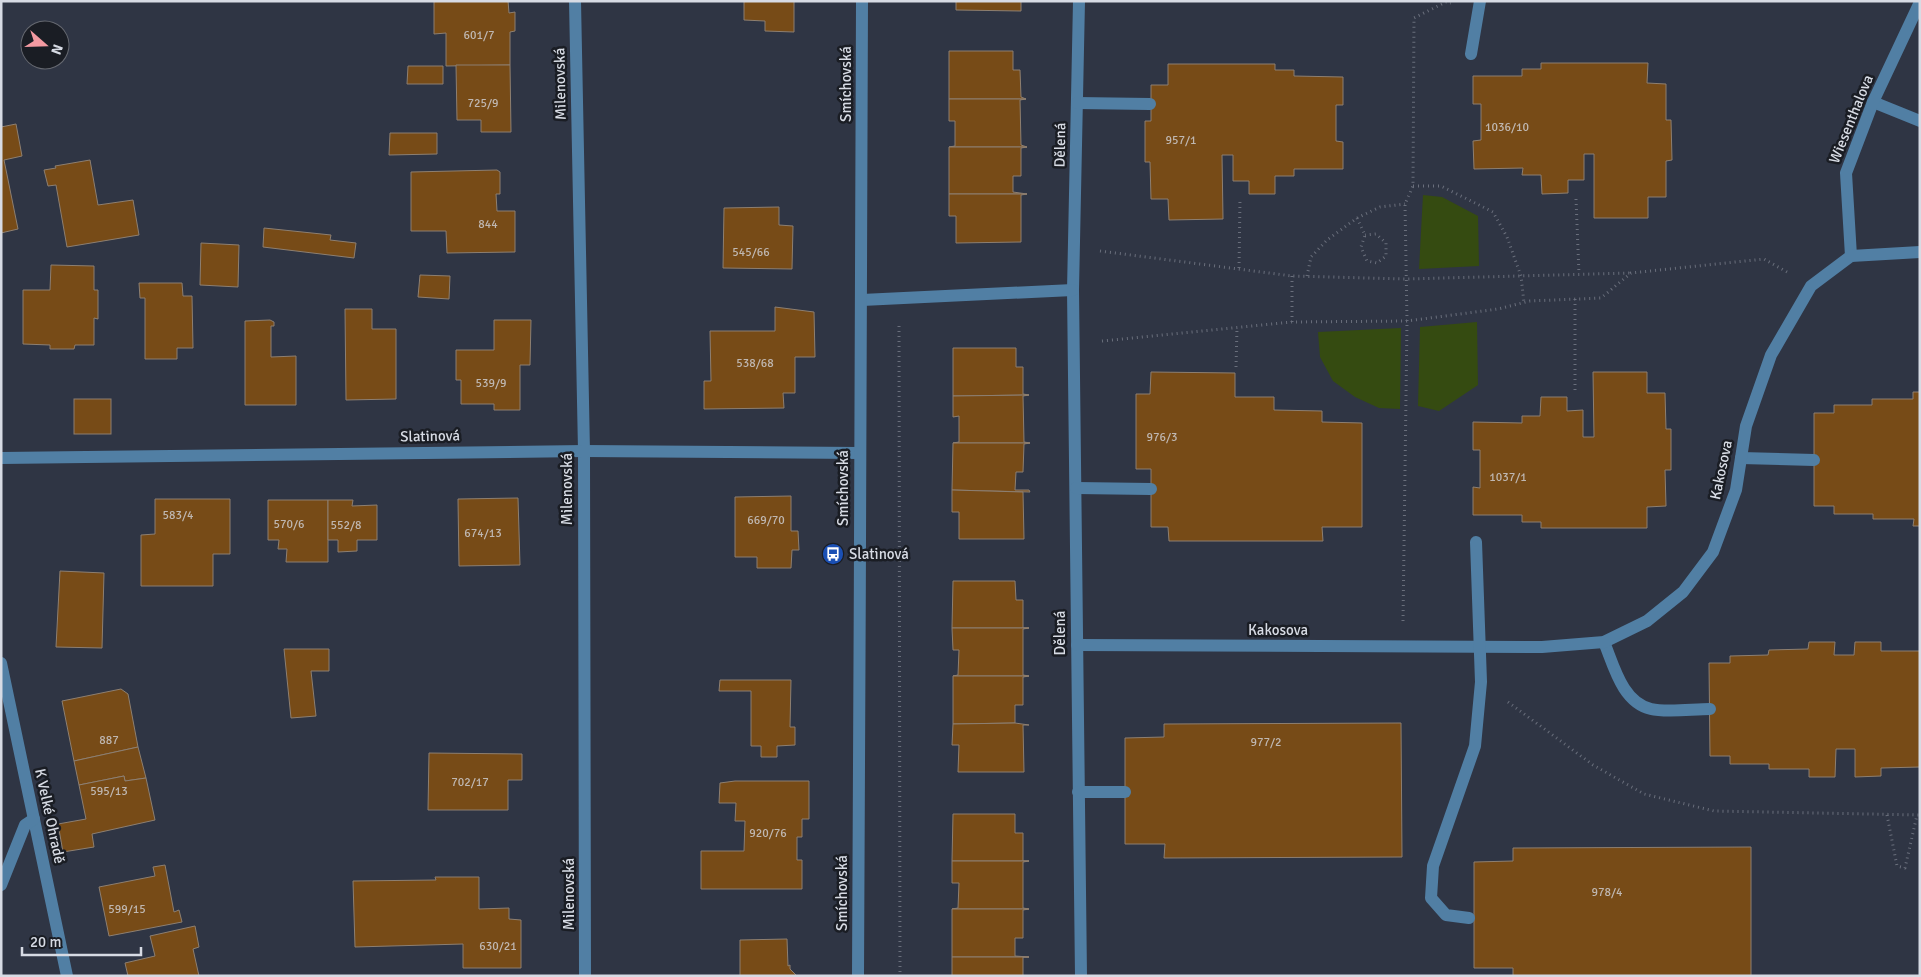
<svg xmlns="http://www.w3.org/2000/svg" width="1921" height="977" font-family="Signika,sans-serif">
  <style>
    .green { fill: #354b11 }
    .building { fill: #774b17; stroke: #8d7f71 }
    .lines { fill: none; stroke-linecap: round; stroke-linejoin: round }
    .path { stroke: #6a6f7c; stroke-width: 3; stroke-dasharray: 1 4; stroke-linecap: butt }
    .minor { stroke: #517fa4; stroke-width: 12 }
    .labels { text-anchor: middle; stroke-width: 5; stroke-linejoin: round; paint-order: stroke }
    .number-label { font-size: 12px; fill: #bfb7b1 }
    .street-label { font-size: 15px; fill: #d7dbe4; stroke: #1a1d24 }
    .poi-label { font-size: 15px; fill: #d7dbe4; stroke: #1a1d24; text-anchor: start }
  </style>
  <rect width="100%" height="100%" fill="#2f3544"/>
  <g class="green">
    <polygon points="1423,195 1442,197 1478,216 1479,266 1419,269"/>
    <polygon points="1477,322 1478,385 1439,411 1418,406 1420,327"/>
    <polygon points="1401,328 1400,409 1379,408 1355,397 1333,381 1320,357 1318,332"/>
  </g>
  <g class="building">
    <polygon points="434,1 508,1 509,13 515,12 515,31 510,32 510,65 446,66 446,33 434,34"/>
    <polygon points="744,1 794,1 794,32 765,31 765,21 744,20"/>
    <polygon points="956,1 1021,1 1021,11 956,10"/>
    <polygon points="949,51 1013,51 1013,70 1020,70 1021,97 1026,99 949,99"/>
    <polygon points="1541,63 1648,63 1647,83 1666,84 1666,120 1671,120 1672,160 1666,161 1666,197 1648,197 1648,218 1594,218 1594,154 1584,154 1584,180 1568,180 1568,193 1542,194 1541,175 1522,175 1523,168 1474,169 1473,141 1481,140 1481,104 1473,104 1473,76 1522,76 1522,69 1541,69"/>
    <polygon points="1168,64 1275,64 1275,70 1294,70 1294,76 1343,77 1343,105 1336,105 1336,141 1343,142 1343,169 1294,169 1294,176 1275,176 1275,194 1249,194 1249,181 1233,181 1233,155 1222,155 1223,219 1169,220 1168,199 1151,199 1150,162 1145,162 1145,121 1151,121 1151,85 1168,85"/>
    <polygon points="456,65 510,65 511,132 481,132 481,120 457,120"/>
    <polygon points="408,66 443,66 443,84 407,84"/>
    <polygon points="949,99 1026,99 1020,100 1021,145 1027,147 949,147 955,146 955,121 949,121"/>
    <polygon points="16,124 22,156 4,160 18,229 1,233 1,127"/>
    <polygon points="390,133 437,133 437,154 389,155"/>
    <polygon points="949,147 1027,147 1021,148 1021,176 1013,176 1013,192 1027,194 949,194"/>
    <polygon points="90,160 98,205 133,200 139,235 67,247 56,185 48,186 44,170 56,168 55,166"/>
    <polygon points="497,170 500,172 500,194 496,194 497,211 515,211 515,252 447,253 446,231 411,231 411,172"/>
    <polygon points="949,194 1027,194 1021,195 1021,242 956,243 956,216 949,216"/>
    <polygon points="779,207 779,225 793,226 792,269 723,268 724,208"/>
    <polygon points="264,228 331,235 330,240 356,243 354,258 263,247"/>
    <polygon points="201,243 239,245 238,287 200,285"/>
    <polygon points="51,265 94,266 94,290 98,290 98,319 94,318 94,345 75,345 74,349 50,349 50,345 23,344 23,290 50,290"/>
    <polygon points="420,275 450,276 449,299 418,297"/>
    <polygon points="139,283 182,283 183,296 192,296 193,348 177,348 177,359 145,359 145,298 140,298"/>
    <polygon points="775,307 814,312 815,357 795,357 795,393 783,393 784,408 704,409 704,381 711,381 710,331 775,331"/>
    <polygon points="345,309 372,309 372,329 396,329 396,399 346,400"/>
    <polygon points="270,320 274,322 274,326 271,326 271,357 296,356 296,405 245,405 245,321"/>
    <polygon points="494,320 531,320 530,365 520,365 520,410 494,410 494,404 461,404 461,380 456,380 456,350 494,350"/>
    <polygon points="953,348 1016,348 1016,367 1023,367 1023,394 1029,395 953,396"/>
    <polygon points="1151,372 1235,373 1235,397 1274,397 1274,410 1322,411 1322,422 1362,423 1362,527 1322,527 1323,541 1169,541 1168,527 1151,527 1151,469 1136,469 1136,394 1150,394"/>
    <polygon points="1593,372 1647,372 1647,393 1665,393 1666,429 1671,429 1671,470 1665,470 1666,506 1647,507 1647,528 1541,528 1541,522 1522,522 1522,515 1473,515 1473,487 1480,488 1480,450 1473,450 1473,422 1522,423 1522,416 1540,416 1541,397 1567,397 1567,411 1583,410 1583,437 1594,437"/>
    <polygon points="1913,392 1920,392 1920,526 1913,526 1914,519 1873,519 1873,514 1834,514 1834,506 1814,506 1814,413 1834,413 1834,405 1872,405 1872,399 1913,399"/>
    <polygon points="1029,395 1023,396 1024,442 1030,443 953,443 959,442 959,416 953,417 953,396"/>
    <rect x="74" y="399" width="37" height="35"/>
    <polygon points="953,443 1030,443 1024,444 1023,472 1016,472 1015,490 1029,490 1030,492 952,490"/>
    <polygon points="952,490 1023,492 1024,539 959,539 959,512 952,512"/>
    <polygon points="791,496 791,531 798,531 799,550 792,550 791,568 757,568 757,557 735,557 735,497"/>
    <polygon points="518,498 520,565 459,566 458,499"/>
    <polygon points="155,499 230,499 230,554 213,554 213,586 141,586 141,535 155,534"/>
    <polygon points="268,500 328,500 328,562 286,562 287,549 278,549 279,540 268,540"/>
    <polygon points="328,500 353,500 352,506 377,505 377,540 357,540 357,551 338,552 338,540 328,540"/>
    <polygon points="60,571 104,573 102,648 56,647"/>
    <polygon points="953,581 1015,581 1016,600 1023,600 1023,628 1029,628 952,628"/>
    <polygon points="952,628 1029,628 1023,629 1023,675 1029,676 953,676 958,675 959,650 953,650"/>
    <polygon points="1809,642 1835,642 1834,655 1854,655 1855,642 1881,642 1881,651 1920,651 1920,767 1881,768 1881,776 1855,777 1855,749 1836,749 1835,777 1809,777 1809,769 1769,769 1769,764 1730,764 1730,756 1710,756 1709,663 1730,663 1730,656 1768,655 1769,650 1808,649"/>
    <polygon points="284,649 329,649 329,671 311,671 316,716 291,718"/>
    <polygon points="953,676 1029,676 1023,677 1023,705 1015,705 1015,723 953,724"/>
    <polygon points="720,680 791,680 790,727 795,727 795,745 777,746 777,757 761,757 761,746 751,746 751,691 719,691"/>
    <polygon points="121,689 128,694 138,747 74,761 62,701"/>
    <polygon points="1015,723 1029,725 1023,725 1024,772 958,772 959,745 952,745 953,724"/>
    <polygon points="1401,723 1402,857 1164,858 1165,844 1125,844 1125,738 1164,737 1164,724"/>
    <polygon points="138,747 146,778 125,781 124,776 79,785 74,761"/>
    <polygon points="429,753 522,754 522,780 508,780 508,810 428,810"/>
    <polygon points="124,776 125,781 146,778 155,820 92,834 94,847 63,852 58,824 86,819 79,785"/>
    <polygon points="735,781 809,781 809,819 802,819 802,837 797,837 797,860 802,860 802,889 701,889 701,851 744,851 745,821 735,821 736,803 719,803 720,783"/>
    <polygon points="953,814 1015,814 1015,833 1023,833 1023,861 1029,861 952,861"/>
    <polygon points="1751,847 1751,976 1513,976 1513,968 1474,968 1474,862 1513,861 1513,848"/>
    <polygon points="952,861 1029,861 1023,862 1023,908 1029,909 952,909 958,908 959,883 952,883"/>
    <polygon points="165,865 174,912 179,910 182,922 109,936 99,887 155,876 153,867"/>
    <polygon points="435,877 479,877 479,909 509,908 509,919 521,920 521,968 463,968 463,944 355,947 353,881 436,880"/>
    <polygon points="952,909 1029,909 1023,910 1023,938 1015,938 1015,956 1029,957 952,957"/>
    <polygon points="195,926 199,947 193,949 199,976 128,976 125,963 155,956 150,936"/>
    <polygon points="787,939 788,966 790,965 790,969 797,976 740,976 740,940"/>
    <polygon points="952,957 1029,957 1023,957 1023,976 952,976"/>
  </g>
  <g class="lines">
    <g class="path">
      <polyline points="1413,186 1441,186 1493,212 1507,237 1521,276 1524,303"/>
      <polyline points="1576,199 1579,274"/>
      <polyline points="1357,218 1365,235 1361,247 1367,261 1377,263 1386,256 1386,243 1376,234 1365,235"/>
      <polyline points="1100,251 1292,276 1406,279 1631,273"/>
      <polyline points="1239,268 1240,199"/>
      <polyline points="1292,276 1292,322"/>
      <polyline points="1307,276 1311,257 1327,240 1357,218 1380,207 1405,204"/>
      <polyline points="1575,299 1575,394"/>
      <polyline points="899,326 900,976"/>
      <polyline points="1102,341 1292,322 1407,321 1498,309 1530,301 1601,298 1631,273 1764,259 1787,272"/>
      <polyline points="1236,367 1237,328"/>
      <polyline points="1403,621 1407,321 1405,204 1413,186 1414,18 1446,2 1451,3"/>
      <polyline points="1508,702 1593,765 1644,794 1714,811 1920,815"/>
      <polyline points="1887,815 1897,866 1905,868 1917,815"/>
    </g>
    <g class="minor">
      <polyline points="575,1 584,451 585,976"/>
      <polyline points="1079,1 1073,290 1081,976"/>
      <polyline points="1471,54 1480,1"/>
      <polyline points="1873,102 1920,121"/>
      <polyline points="1077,103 1150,104"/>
      <polyline points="1851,256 1846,173 1873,102 1920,2"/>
      <polyline points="862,300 1073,290"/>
      <polyline points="1,458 584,451 859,453"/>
      <polyline points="1741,458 1814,460"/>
      <polyline points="1076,488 1151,489"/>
      <path d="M1604,642c10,24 18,60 47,67 15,4 42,0 59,0"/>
      <polyline points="1077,645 1542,647 1604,642 1647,621 1683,592 1713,552 1736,490 1746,426 1771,355 1811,286 1851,256 1920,252"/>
      <polyline points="1,663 67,976"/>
      <polyline points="1078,792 1125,792"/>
      <polyline points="1,885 25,825 34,819"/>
      <polyline points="1469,918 1446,915 1431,898 1433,866 1475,746 1481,682 1476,542"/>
      <path d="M858,976c1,-325 4,-650 4,-975"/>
    </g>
  </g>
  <defs>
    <g id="bus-disc" transform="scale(1.125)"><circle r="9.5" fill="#1a4fb4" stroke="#1a1d24"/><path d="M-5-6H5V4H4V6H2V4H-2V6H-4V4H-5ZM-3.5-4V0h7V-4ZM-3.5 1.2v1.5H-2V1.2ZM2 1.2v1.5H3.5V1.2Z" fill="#fff"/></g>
  </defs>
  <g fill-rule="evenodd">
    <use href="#bus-disc" x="833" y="554"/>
  </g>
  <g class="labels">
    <g class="number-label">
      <text x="479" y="39">601/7</text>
      <text x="483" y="107">725/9</text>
      <text x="1507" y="131">1036/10</text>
      <text x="1181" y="144">957/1</text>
      <text x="488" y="228">844</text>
      <text x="751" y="256">545/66</text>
      <text x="755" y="367">538/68</text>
      <text x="491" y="387">539/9</text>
      <text x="1162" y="441">976/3</text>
      <text x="1508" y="481">1037/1</text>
      <text x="178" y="519">583/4</text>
      <text x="766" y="524">669/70</text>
      <text x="289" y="528">570/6</text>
      <text x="346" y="529">552/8</text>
      <text x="483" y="537">674/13</text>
      <text x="109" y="744">887</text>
      <text x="1266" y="746">977/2</text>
      <text x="470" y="786">702/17</text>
      <text x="109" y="795">595/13</text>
      <text x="768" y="837">920/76</text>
      <text x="1607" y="896">978/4</text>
      <text x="127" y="913">599/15</text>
      <text x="498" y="950">630/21</text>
    </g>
    <g class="street-label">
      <text transform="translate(560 84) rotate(-91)" y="5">Milenovská</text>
      <text transform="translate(846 84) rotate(-90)" y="5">Smíchovská</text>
      <text transform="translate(1851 119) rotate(-68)" y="5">Wiesenthalova</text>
      <text transform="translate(1060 145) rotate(-89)" y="5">Dělená</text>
      <text transform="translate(430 436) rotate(-1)" y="5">Slatinová</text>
      <text transform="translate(1721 470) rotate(-78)" y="5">Kakosova</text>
      <text transform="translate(843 488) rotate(-90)" y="5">Smíchovská</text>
      <text transform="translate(567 489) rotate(-90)" y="5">Milenovská</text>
      <text x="1278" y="635">Kakosova</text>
      <text transform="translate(1060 633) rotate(-90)" y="5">Dělená</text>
      <text transform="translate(50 816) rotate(78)" y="5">K Velké Ohradě</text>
      <text transform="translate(842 893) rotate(-90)" y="5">Smíchovská</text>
      <text transform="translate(569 894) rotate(-90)" y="5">Milenovská</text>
    </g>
    <g class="poi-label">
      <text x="849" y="559">Slatinová</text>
    </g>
  </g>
  <rect width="1921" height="977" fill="none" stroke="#d7dbe4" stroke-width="5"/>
  <g transform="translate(45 45) rotate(110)"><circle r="24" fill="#1a1d24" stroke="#666971"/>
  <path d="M0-4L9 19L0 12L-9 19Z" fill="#f49aa2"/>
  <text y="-8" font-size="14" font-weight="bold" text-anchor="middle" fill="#d7dbe4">N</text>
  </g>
  <path d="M22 947v8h119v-8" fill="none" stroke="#d7dbe4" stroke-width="2.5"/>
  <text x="30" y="947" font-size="15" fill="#d7dbe4" stroke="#1a1d24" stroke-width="4" paint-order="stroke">20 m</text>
</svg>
